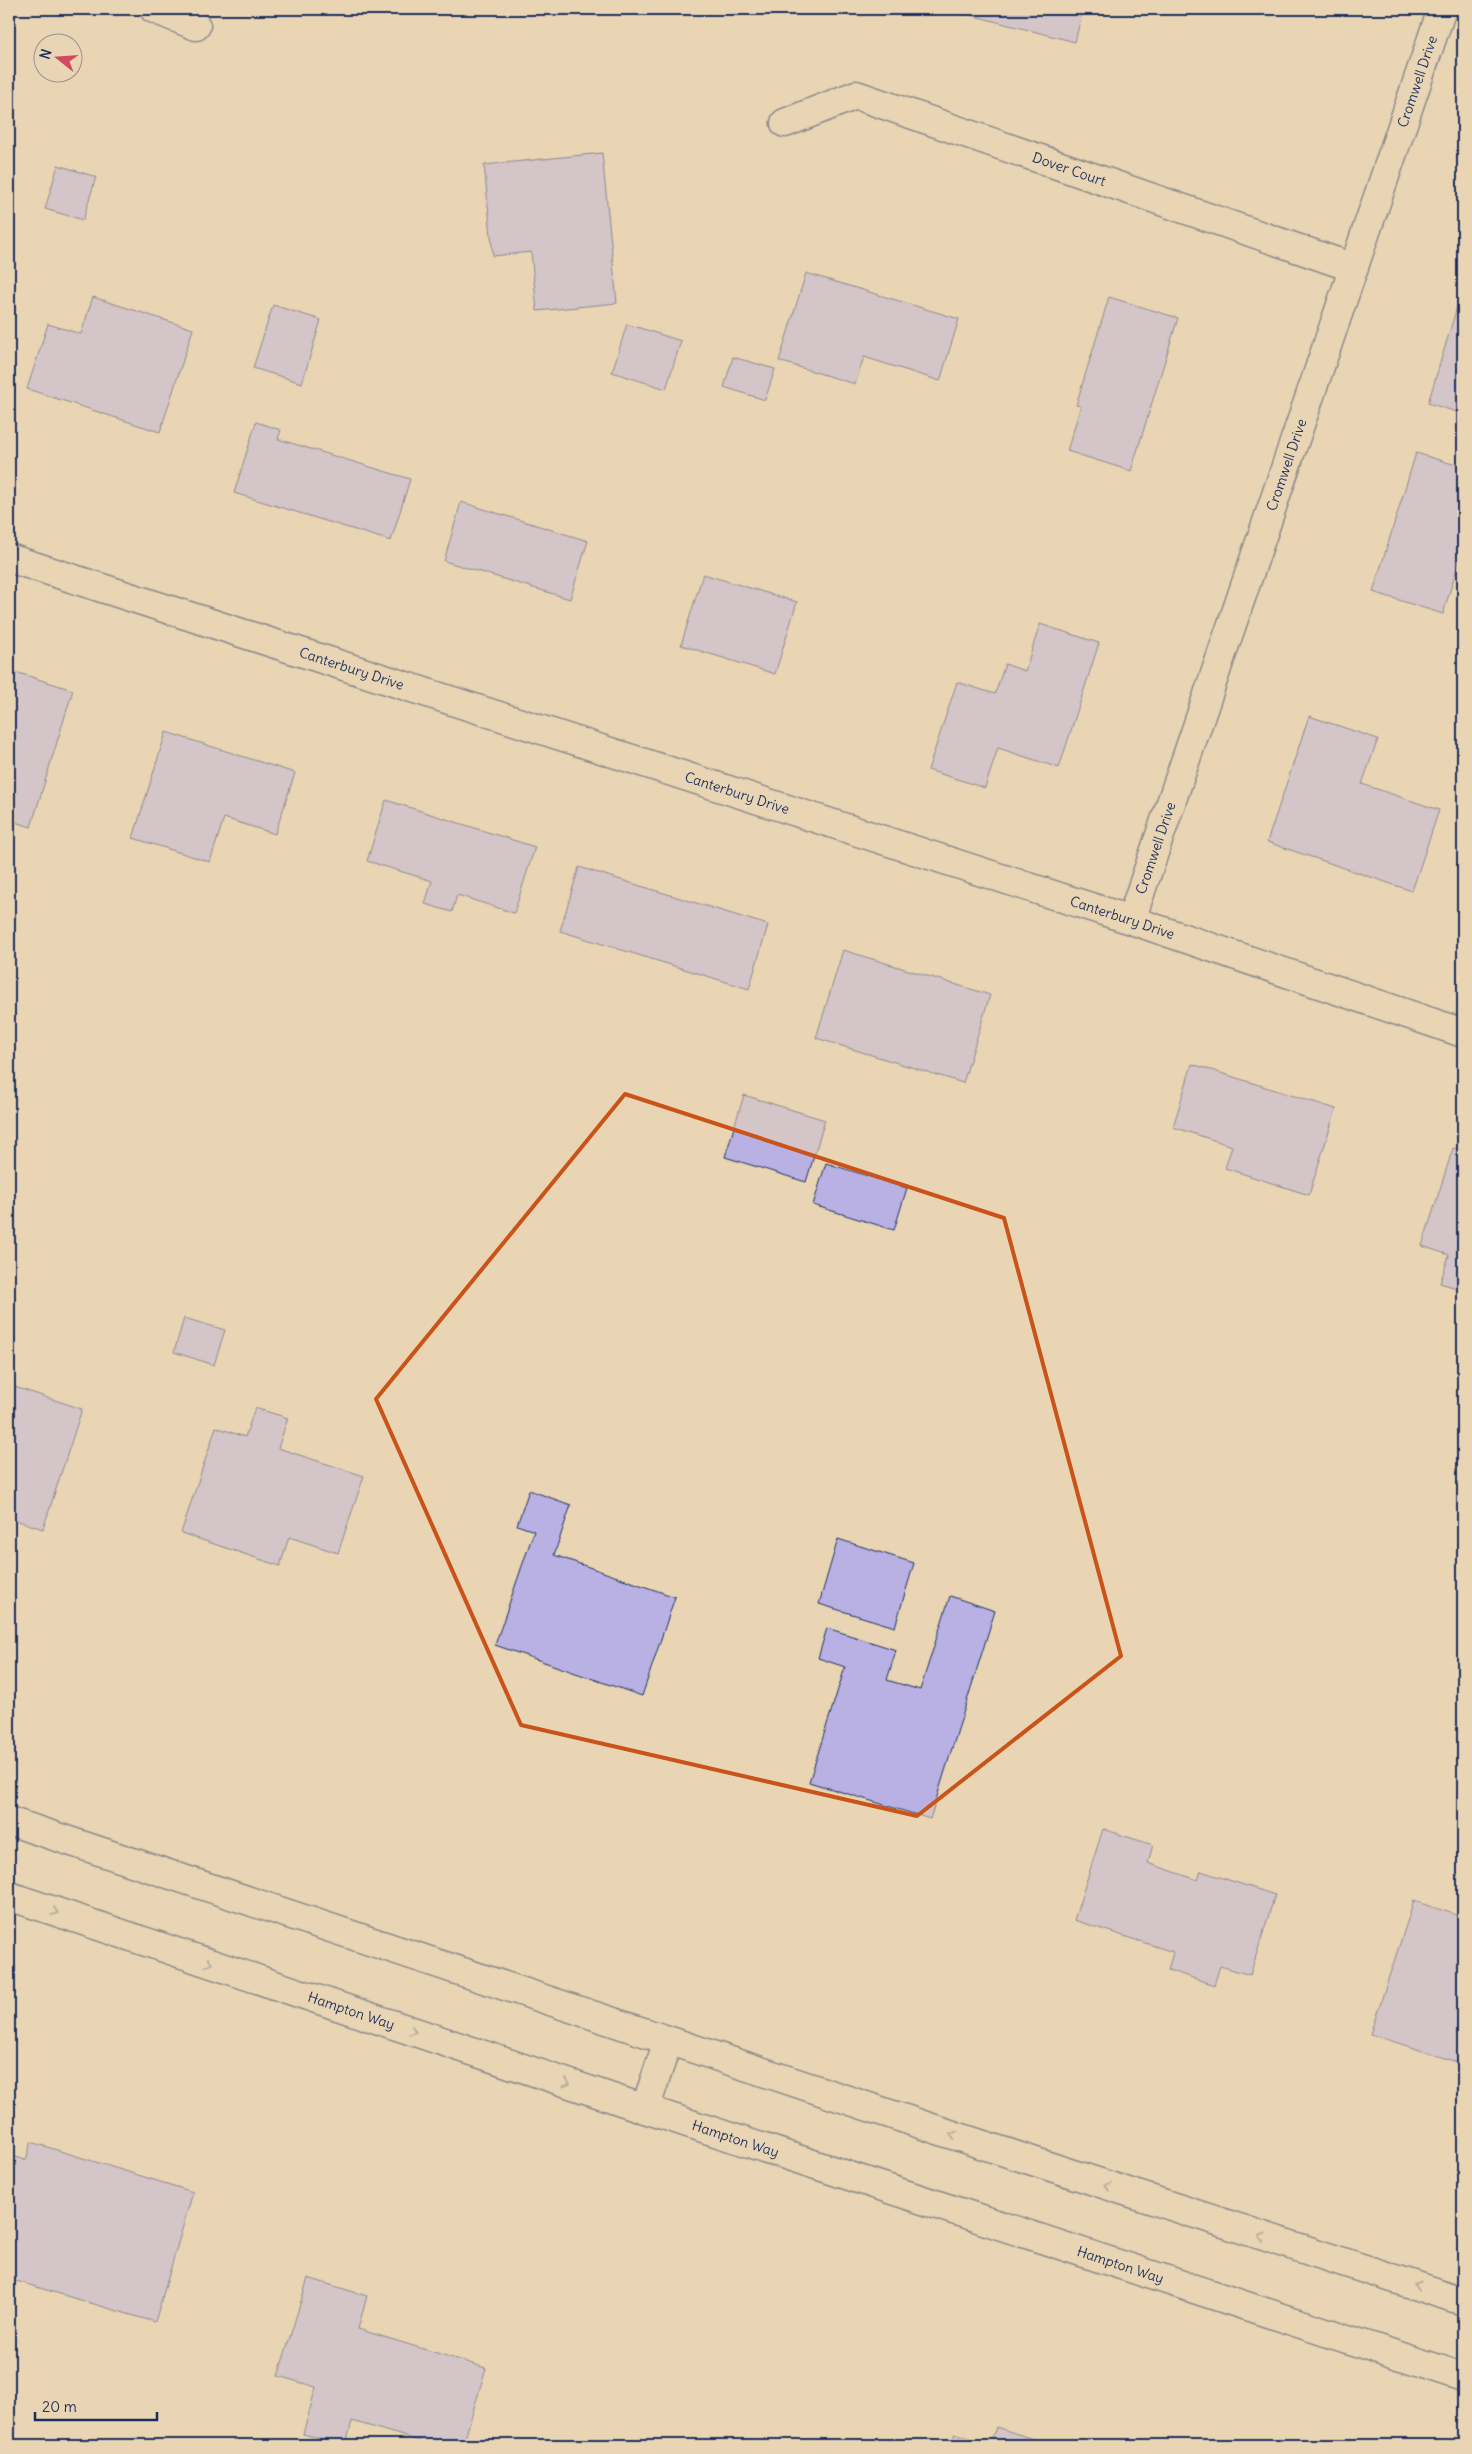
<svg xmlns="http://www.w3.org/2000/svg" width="1472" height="2454" font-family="Delius,sans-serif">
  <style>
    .building { fill: #b9b1e3; stroke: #1b2f5e }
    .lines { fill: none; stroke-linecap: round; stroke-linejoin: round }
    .minor-casing { stroke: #1b2f5e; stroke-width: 31 }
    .minor { stroke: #e9d5b3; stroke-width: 28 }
    .oneway { stroke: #828288 }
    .marked { fill: none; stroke: #c95318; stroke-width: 4; stroke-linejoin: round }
    .labels { text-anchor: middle; stroke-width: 4; stroke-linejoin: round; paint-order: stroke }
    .street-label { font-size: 14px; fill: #1b2f5e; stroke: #e9d5b3 }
  </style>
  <rect width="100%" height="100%" fill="#e9d5b3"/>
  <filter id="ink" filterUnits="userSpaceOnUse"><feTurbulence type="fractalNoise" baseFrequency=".02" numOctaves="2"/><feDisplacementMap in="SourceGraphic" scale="10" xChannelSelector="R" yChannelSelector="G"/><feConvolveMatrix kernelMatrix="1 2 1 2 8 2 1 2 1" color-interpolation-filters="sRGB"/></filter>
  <g filter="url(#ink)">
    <g class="building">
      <polygon points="947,9 1083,9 1075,42"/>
      <polygon points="602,153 617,303 537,311 531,252 493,256 484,165"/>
      <polygon points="58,165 96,177 83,220 45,209"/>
      <polygon points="806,273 959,319 940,381 864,357 855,384 779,361"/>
      <polygon points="1463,287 1463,414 1428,403"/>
      <polygon points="93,297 193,329 160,432 27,389 48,324 81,334"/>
      <polygon points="1109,297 1178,318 1131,471 1067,451 1081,406 1076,405"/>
      <polygon points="273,305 321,320 302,383 253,368"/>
      <polygon points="627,324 681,341 666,389 612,372"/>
      <polygon points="733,357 775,369 765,400 724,387"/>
      <polygon points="256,422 281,430 278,439 410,479 391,541 234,493"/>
      <polygon points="1416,453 1463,467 1463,548 1443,614 1373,592"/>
      <polygon points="461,502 588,541 570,599 444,561"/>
      <polygon points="703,574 797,602 775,674 681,645"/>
      <polygon points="1040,624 1099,643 1059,768 998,748 985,788 928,770 957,682 995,694 1005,664 1025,671"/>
      <polygon points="9,670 73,690 31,827 9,820"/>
      <polygon points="1309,716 1378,739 1362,784 1439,810 1412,891 1267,842"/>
      <polygon points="166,732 295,773 275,834 224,818 210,862 133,838"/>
      <polygon points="386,800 535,847 514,913 457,895 452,912 425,904 432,881 367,861"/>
      <polygon points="579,867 768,925 749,989 560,931"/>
      <polygon points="843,950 990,995 963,1083 816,1038"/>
      <polygon points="1192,1064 1336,1109 1309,1195 1225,1168 1232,1146 1173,1127"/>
      <polygon points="744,1095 825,1120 806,1182 725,1157"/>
      <polygon points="1453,1148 1463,1151 1463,1290 1440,1283 1449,1255 1422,1246"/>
      <polygon points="826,1163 907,1188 894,1230 813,1205"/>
      <polygon points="184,1318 225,1330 214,1365 174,1352"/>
      <polygon points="9,1385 82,1409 43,1529 9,1518"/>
      <polygon points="255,1408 288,1418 278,1448 364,1476 338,1553 289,1537 280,1566 181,1533 216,1427 245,1437"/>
      <polygon points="529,1490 571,1505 554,1555 675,1597 642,1696 495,1645 534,1531 517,1525"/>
      <polygon points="838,1539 914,1563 895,1627 819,1604"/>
      <polygon points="950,1596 995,1611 930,1819 809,1782 845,1667 818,1658 827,1628 896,1650 887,1680 920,1690"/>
      <polygon points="1103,1829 1153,1845 1148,1863 1198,1880 1201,1871 1275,1895 1250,1975 1220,1966 1214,1985 1168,1970 1173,1952 1074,1920"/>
      <polygon points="1414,1901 1463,1917 1463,1970 1461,1978 1463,1978 1463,2064 1370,2034"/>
      <polygon points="31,2142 193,2192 155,2322 9,2279 9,2246 12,2235 9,2234 9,2155 26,2160"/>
      <polygon points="308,2278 367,2296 358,2329 486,2368 463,2445 433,2445 352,2421 346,2445 303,2434 316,2387 278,2376"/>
      <polygon points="996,2427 1051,2445 990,2445"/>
      <polygon points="955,2433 990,2445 951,2445"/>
    </g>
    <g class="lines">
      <g class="minor-casing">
        <g id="minor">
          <polyline points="154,9 196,26"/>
          <path id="s1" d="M785,123l71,-28 498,173"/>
          <path id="s2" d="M9,558l1122,362 332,113"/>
          <path id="s3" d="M1131,920l311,-911"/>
          <polyline points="9,1821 962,2138 1463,2301"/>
          <path id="s4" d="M9,1896l636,213 818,268"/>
          <polyline points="645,2109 668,2041"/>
        </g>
      </g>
      <use href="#minor" class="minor"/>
    </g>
    <defs><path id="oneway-chevron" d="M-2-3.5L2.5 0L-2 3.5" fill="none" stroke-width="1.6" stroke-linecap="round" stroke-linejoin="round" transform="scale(1.25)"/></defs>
    <g class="oneway">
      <use href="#oneway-chevron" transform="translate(55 1912) rotate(18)"/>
      <use href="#oneway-chevron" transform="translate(209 1963) rotate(18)"/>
      <use href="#oneway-chevron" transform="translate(413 2031) rotate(18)"/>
      <use href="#oneway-chevron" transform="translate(567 2083) rotate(18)"/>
      <use href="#oneway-chevron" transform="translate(953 2135) rotate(-162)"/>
      <use href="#oneway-chevron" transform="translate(1108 2186) rotate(-162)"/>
      <use href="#oneway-chevron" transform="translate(1262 2237) rotate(-162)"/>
      <use href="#oneway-chevron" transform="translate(1417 2286) rotate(-162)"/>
    </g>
  </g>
  <path d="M0 0H1472V2454H0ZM625,1094l379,124 117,438 -204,160 -396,-91 -145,-326z" fill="#e9d5b3" fill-opacity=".55" fill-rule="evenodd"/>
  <path class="marked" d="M625,1094l379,124 117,438 -204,160 -396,-91 -145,-326z"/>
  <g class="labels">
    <g class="street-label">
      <text dy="5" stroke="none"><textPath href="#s3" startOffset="886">Cromwell Drive</textPath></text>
      <text dy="5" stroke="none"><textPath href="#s1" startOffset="302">Dover Court</textPath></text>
      <text dy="5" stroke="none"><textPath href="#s3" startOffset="481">Cromwell Drive</textPath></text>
      <text dy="5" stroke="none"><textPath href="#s2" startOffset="360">Canterbury Drive</textPath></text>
      <text dy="5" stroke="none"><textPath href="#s2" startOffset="765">Canterbury Drive</textPath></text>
      <text dy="5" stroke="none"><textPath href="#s3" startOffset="76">Cromwell Drive</textPath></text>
      <text dy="5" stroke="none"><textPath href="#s2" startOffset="1170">Canterbury Drive</textPath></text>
      <text dy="5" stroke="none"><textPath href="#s4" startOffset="361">Hampton Way</textPath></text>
      <text dy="5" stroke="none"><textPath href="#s4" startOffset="766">Hampton Way</textPath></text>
      <text dy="5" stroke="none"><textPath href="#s4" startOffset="1171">Hampton Way</textPath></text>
    </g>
  </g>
  <rect width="1472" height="2454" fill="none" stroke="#e9d5b3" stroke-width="30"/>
  <rect x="15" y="15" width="1442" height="2424" fill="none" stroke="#1b2f5e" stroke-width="2" filter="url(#ink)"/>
  <g transform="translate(58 58) rotate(287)"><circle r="24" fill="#e9d5b3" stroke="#979391"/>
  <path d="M0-4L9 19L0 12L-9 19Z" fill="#d1495b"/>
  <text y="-8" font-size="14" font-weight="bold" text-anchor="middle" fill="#1b2f5e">N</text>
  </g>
  <path d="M35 2412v8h122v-8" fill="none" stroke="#1b2f5e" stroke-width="2.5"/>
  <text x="42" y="2412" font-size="15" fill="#1b2f5e" stroke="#e9d5b3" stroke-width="4" paint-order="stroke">20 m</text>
</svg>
